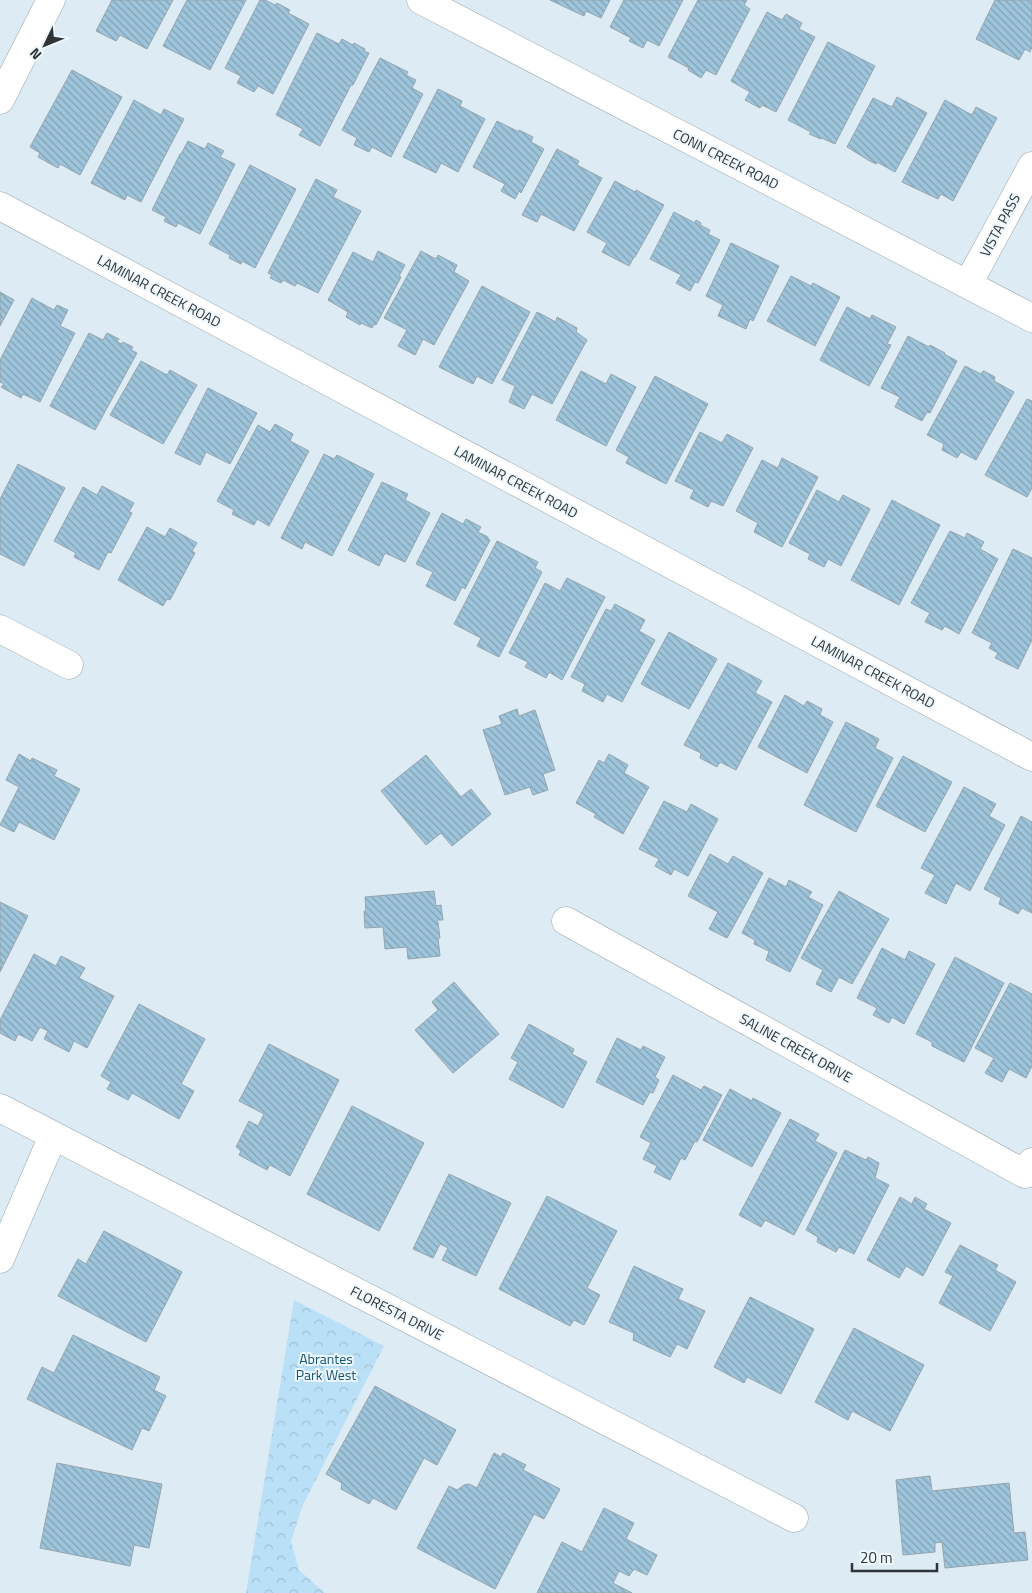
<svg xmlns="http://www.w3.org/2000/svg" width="1032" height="1593" font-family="'Titillium Web',sans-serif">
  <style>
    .park { fill: url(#park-crowns) }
    .building { fill: url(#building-back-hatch); stroke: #96a4ac }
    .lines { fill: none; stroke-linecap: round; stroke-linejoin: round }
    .minor-casing { stroke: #98a5ad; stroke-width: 29 }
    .minor { stroke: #fff; stroke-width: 28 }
    .labels { text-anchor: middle; stroke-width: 4; stroke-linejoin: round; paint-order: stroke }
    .street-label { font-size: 14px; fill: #2e3437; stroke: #eff8fd }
    .park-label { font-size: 14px; fill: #125777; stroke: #eff8fd }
  </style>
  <defs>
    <pattern id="park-crowns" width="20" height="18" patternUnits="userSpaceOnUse" patternTransform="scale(1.25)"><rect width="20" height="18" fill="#bae0f7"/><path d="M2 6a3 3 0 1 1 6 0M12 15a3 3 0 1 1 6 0" fill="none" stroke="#a0c1d4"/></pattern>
    <pattern id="building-back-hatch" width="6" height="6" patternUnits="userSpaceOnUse" patternTransform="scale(1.25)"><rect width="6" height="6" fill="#9ec5dc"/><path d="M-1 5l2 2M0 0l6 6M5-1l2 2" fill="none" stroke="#81a1b3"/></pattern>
  </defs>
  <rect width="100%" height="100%" fill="#ddecf4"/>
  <polygon class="park" points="294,1300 384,1346 303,1505 291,1541 299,1570 325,1593 246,1593"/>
  <g class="building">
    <polygon points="112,0 173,0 147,49 120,35 116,41 96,31"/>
    <polygon points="187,0 246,0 210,70 163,46"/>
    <polygon points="260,0 265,0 275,5 277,3 290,10 288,13 309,24 273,94 258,86 254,92 237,83 241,76 225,68"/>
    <polygon points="550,0 610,0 601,18 586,11 584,16"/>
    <polygon points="624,0 683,0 659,46 647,40 643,48 629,41 631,38 610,27"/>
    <polygon points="698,0 747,0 744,5 750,9 716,75 706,70 701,78 688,70 689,68 668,57"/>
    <polygon points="995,0 1032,0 1032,47 1030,52 1025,49 1019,60 976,39"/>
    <polygon points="767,12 782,20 786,14 802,23 799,29 815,37 776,112 762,105 760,108 745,100 750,92 731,81"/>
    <polygon points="317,33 339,44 342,39 353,45 354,43 365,49 364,51 369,53 353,85 351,85 320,146 299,135 303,129 276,115"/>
    <polygon points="828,42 875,66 835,144 822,138 821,139 809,134 811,132 788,120"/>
    <polygon points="380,58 408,72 406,75 416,80 412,88 423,94 391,157 372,147 369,152 354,145 357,138 342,130"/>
    <polygon points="72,70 122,97 80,175 60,164 58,168 38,157 40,153 30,147"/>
    <polygon points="438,89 462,101 460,106 485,119 458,172 441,163 436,173 403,157"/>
    <polygon points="897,97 927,113 895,172 877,162 876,164 868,160 847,147 873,98 892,107"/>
    <polygon points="134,100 161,115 164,109 184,119 141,202 127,195 125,200 91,183"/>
    <polygon points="945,100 972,115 976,107 997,118 953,201 941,194 938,199 902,182"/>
    <polygon points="497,121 519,132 519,130 533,137 531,142 544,149 521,193 519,191 515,199 501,191 505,184 473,167"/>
    <polygon points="188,141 205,149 208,143 224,151 220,157 235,164 200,234 178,223 176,227 164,221 166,217 152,210 180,154 181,154"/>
    <polygon points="557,149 579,161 577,165 602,178 574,231 541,214 537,222 522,215"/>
    <polygon points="250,165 296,189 255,268 242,261 241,264 229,258 230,255 209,244"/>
    <polygon points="316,179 337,190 333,197 361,211 318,293 297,283 295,286 283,280 281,283 270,278 272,275 268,273"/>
    <polygon points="615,181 635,192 636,190 664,205 635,257 634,257 629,266 602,252 607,243 587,232"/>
    <polygon points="674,212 695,223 696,220 701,223 700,225 710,230 708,234 720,240 698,283 695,282 690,291 676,283 681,275 650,259"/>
    <polygon points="731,243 779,266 753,321 750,319 746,329 718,316 723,305 706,296"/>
    <polygon points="378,251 405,265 399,276 401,277 376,325 374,324 372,328 361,323 360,325 346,317 348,312 328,300 353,252 373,262"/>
    <polygon points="421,251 436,259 438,255 457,265 454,272 469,281 434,345 423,339 415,355 398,346 407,330 384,318"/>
    <polygon points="791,276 811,286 813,283 840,297 815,346 767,321"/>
    <polygon points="482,286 530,312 492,384 477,376 473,384 439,367"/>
    <polygon points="0,292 14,300 0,326"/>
    <polygon points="32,298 54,310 57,305 68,310 60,326 75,333 40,402 23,394 21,398 1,387 4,384 0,382 0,360"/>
    <polygon points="847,307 870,319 872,315 896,327 887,344 891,345 869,386 820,360"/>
    <polygon points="537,312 556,322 557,317 577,328 576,332 587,340 552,404 532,394 524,409 509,402 515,386 502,380"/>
    <polygon points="89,333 103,340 107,333 119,339 117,342 122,344 123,342 133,347 131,350 137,353 95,430 50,406"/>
    <polygon points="908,336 929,347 930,345 945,353 944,354 957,361 930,413 927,412 922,421 895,407 900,397 881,388"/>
    <polygon points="141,361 167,375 170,370 197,385 163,444 110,415"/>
    <polygon points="965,366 981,374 983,371 984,371 995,377 994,381 1014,392 976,460 961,452 957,458 942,450 944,444 927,435"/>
    <polygon points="581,371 606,384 611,374 636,387 606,446 556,420"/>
    <polygon points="655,376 708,404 666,484 626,463 629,457 616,450"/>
    <polygon points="208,388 257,413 230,464 206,452 200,465 175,453"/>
    <polygon points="1027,399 1032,401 1032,488 1027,497 985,475"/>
    <polygon points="275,424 293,434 290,441 309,451 269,526 257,519 254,525 232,514 234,510 217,501 258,425 270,432"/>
    <polygon points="700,432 722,443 727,434 753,448 723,506 711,501 708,507 690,498 694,490 675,481"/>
    <polygon points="324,454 334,459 337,455 374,474 332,556 305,542 302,549 281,538"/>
    <polygon points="782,458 818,477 782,547 754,532 758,523 736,511 762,460 778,468"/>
    <polygon points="18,464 65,488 24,566 0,554 0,499"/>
    <polygon points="382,482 408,494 405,500 430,513 405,562 385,553 379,566 348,550"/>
    <polygon points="102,486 134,503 129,512 132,513 111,553 108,552 99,570 74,557 76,553 54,541 83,487 97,495"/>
    <polygon points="817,490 839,502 843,495 870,509 841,566 828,559 824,567 808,559 810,554 789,543"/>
    <polygon points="892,500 940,525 899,605 851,580"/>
    <polygon points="442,513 463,524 466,519 481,527 478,532 488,537 488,539 490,540 465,589 462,587 455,601 426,586 433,572 416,564"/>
    <polygon points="147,527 165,537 170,528 197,543 192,551 195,553 170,600 167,599 163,606 118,580"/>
    <polygon points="950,531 965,538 967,533 984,542 980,549 998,559 959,634 945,626 942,630 925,622 930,613 911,603"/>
    <polygon points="497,541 538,562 535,568 542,572 499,657 477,646 481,638 454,624"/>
    <polygon points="1013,549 1032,558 1032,640 1018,669 995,658 998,653 989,648 992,643 972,633"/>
    <polygon points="567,578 605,597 562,680 549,672 546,678 525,667 528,662 509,653 545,583 560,591"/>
    <polygon points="615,604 645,620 639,631 655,640 622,702 607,694 603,702 582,691 585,684 571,677 606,609 611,611"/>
    <polygon points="669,632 717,659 689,709 641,684"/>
    <polygon points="728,663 762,681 755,693 772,702 736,770 720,762 717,767 700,758 701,753 684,745"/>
    <polygon points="785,695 804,706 807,701 822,709 820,715 833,722 807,773 758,747"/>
    <polygon points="517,709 519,716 535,710 555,770 543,774 548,790 533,795 530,787 505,795 483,730 502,724 499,716"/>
    <polygon points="846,722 879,739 875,748 893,758 856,832 804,805"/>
    <polygon points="19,754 31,761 32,758 57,770 54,776 80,789 54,840 19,822 14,832 0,825 19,787 6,780"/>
    <polygon points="609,754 628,765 624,773 649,787 623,834 594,817 596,814 576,803 599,760 604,763"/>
    <polygon points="426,755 461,797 471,789 491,814 452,846 441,833 426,845 381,791"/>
    <polygon points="903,756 952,782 925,832 876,806"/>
    <polygon points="964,787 996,804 989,816 1005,825 970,891 956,883 946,904 925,893 935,875 921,868"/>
    <polygon points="664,801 687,812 691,804 718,819 688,876 674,869 671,875 655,866 659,859 639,849"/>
    <polygon points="1021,816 1032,822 1032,913 1022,908 1018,914 999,904 1001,898 984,889"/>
    <polygon points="710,854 728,864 733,856 763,873 727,938 709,929 718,912 688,896"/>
    <polygon points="769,878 786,887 789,880 812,892 808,897 823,905 790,972 766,960 769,951 754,944 755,940 742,933"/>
    <polygon points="434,891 436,906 441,905 443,920 437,920 437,922 438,922 440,938 438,938 440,956 408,959 407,947 385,949 383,927 365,928 364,911 366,911 365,897"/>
    <polygon points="839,891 889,919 852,984 839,977 831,992 816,984 823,970 801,958"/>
    <polygon points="0,902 28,916 0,972"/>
    <polygon points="882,948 905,960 909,951 935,964 904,1024 892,1017 889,1023 873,1015 877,1008 857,998"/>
    <polygon points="34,954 56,966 61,956 85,968 79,978 114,996 87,1048 74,1041 69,1052 44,1039 48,1031 40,1027 32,1041 18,1034 15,1041 0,1033 0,1020"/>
    <polygon points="955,957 1004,983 964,1062 932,1046 932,1042 916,1034"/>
    <polygon points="454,982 499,1034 453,1073 415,1030 438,1010 432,1002"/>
    <polygon points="1010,983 1032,994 1032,1066 1026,1078 1009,1069 1002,1082 985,1073 994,1058 975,1048"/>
    <polygon points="139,1004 205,1039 181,1084 194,1091 179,1119 132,1093 128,1100 107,1089 111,1082 101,1076"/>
    <polygon points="529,1024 574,1049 572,1054 587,1062 563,1108 509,1079 518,1062 511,1058"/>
    <polygon points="617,1038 641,1050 643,1046 665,1057 655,1077 659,1080 653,1093 650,1092 643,1105 596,1082"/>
    <polygon points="269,1044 339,1080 290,1176 270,1165 267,1170 239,1155 241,1151 236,1147 249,1121 258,1126 264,1114 239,1101"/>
    <polygon points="673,1075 701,1090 704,1086 722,1095 697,1142 695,1141 685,1160 681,1158 670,1180 654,1172 657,1166 643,1159 651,1143 640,1137"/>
    <polygon points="730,1089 752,1101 753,1098 781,1113 752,1167 703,1140"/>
    <polygon points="352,1106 424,1143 379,1231 307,1194"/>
    <polygon points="790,1119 819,1134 815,1141 837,1153 794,1235 765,1220 761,1227 739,1215"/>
    <polygon points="845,1150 866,1160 868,1157 879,1163 875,1178 889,1185 854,1254 839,1247 836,1252 817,1242 818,1237 806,1230"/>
    <polygon points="449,1174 511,1203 476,1276 442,1260 448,1248 440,1244 433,1258 413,1249"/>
    <polygon points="547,1196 617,1231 587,1288 600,1295 584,1325 574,1320 570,1326 499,1289"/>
    <polygon points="900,1197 912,1204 915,1197 927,1204 924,1209 951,1223 923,1276 906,1266 899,1278 867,1260"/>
    <polygon points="104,1231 182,1272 146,1342 58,1296 78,1259 86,1264"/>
    <polygon points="960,1245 998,1265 995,1270 1016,1282 990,1331 939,1303 953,1276 945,1272"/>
    <polygon points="634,1266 683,1289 678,1299 705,1311 687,1349 677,1344 670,1357 633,1340 634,1333 609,1322"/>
    <polygon points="750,1297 814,1329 781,1394 747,1377 744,1383 714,1367"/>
    <polygon points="854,1328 924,1365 890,1431 852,1411 848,1420 815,1402"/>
    <polygon points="73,1335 160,1377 154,1390 166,1396 149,1431 142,1428 132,1450 27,1399 42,1367 54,1373"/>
    <polygon points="375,1386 456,1430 437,1465 424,1458 396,1510 373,1498 369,1504 341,1489 342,1483 326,1474"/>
    <polygon points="494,1453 501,1457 503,1453 526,1465 523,1470 560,1489 544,1519 534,1514 495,1589 417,1548 449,1486 457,1490 464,1485 469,1484 477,1488"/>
    <polygon points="57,1463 162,1484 149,1548 134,1545 130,1566 40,1548"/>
    <polygon points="930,1476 932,1491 1009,1483 1014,1533 1025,1532 1028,1560 945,1568 942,1542 935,1543 935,1552 903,1555 896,1480"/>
    <polygon points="604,1508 634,1523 626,1539 657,1555 647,1575 634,1569 629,1576 619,1571 613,1583 632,1593 537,1593 562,1542 582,1552"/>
  </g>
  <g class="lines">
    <g class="minor-casing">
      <g id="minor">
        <polyline points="421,0 1032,318"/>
        <polyline points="0,100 51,0"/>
        <polyline points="0,206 1032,757"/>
        <polyline points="968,284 1032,166"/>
        <polyline points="0,629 69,665"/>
        <polyline points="566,921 1025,1174 1032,1162"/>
        <polyline points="0,1108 794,1518"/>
        <polyline points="0,1259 53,1136"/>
      </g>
    </g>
    <use href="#minor" class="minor"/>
  </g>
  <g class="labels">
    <g class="street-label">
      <text transform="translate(726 159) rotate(27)" y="5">CONN CREEK ROAD</text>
      <text transform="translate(1000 225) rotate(-62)" y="5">VISTA PASS</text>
      <text transform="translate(159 291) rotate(28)" y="5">LAMINAR CREEK ROAD</text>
      <text transform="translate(516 482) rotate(28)" y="5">LAMINAR CREEK ROAD</text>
      <text transform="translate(873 672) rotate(28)" y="5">LAMINAR CREEK ROAD</text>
      <text transform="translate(796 1048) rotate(29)" y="5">SALINE CREEK DRIVE</text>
      <text transform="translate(397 1313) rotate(27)" y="5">FLORESTA DRIVE</text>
    </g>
    <g class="park-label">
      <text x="326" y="1364">Abrantes<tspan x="326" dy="16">Park West</tspan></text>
    </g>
  </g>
  <g transform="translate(45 45) rotate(227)" stroke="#eff8fd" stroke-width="4" paint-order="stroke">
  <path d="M0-4L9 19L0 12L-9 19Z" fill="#2e3437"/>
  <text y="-8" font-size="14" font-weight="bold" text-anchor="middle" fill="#2e3437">N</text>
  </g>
  <path d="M852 1563v8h85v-8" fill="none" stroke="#2e3437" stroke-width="2.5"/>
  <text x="860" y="1563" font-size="15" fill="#2e3437" stroke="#eff8fd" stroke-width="4" paint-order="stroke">20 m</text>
</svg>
